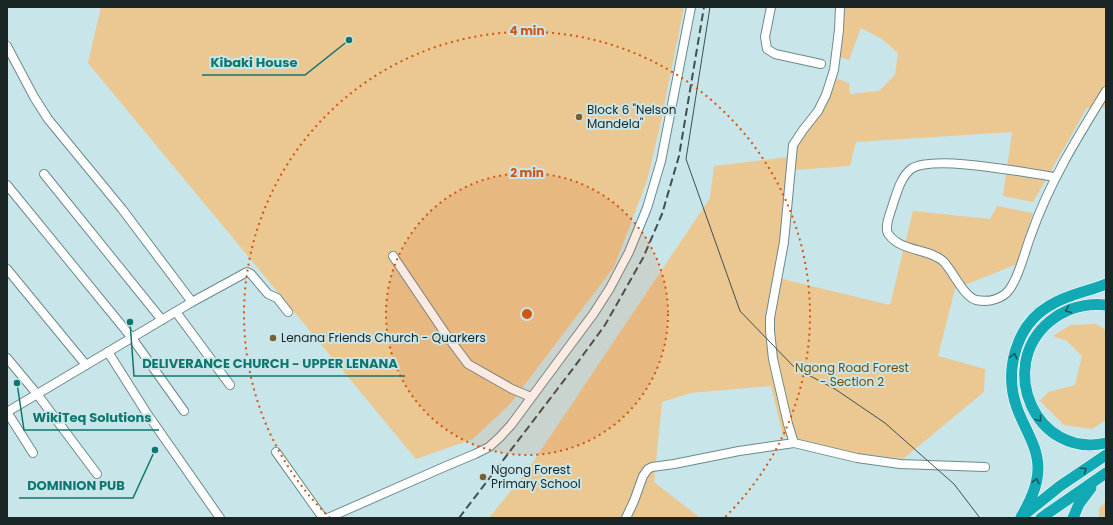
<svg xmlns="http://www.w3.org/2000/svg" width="1113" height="525" font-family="Poppins,sans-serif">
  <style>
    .green { fill: #ebc791 }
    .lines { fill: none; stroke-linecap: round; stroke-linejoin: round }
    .minor-casing { stroke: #6d898b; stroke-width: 10 }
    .highway-casing { stroke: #fff; stroke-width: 12 }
    .minor { stroke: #fff; stroke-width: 8 }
    .highway { stroke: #11a9b4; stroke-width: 11 }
    .tram { stroke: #404f51; stroke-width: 1 }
    .rail { stroke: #404f51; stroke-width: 2; stroke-dasharray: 8 4; stroke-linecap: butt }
    .oneway { stroke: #165a5f }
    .ring { fill: none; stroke: #d3540f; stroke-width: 2; stroke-dasharray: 2 4 }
    .poi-dot { fill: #7b5e31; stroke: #c8e6e9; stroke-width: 1.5 }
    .labels { text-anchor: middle; stroke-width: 4; stroke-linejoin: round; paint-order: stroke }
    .poi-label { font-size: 12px; fill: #1a2526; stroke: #c8e6e9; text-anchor: start }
    .park-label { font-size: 12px; fill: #714c00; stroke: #c8e6e9 }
    .centre { fill: #d3540f; stroke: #c8e6e9; stroke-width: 2 }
    .ring-label { font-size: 12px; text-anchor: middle; font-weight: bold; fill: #d3540f; stroke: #c8e6e9; stroke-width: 4; stroke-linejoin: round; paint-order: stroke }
    .leader { fill: none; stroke: #0f766e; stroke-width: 1.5 }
    .callout-dot { fill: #0f766e; stroke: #c8e6e9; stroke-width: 1.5 }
    .callout-label { font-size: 13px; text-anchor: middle; font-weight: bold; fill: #0f766e; stroke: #c8e6e9; stroke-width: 4; stroke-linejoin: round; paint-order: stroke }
  </style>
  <rect width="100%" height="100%" fill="#c8e6e9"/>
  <g class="green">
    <polygon points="101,7 684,7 660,126 647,181 614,267 510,404 473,439 416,459 88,63"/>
    <polygon points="845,7 1106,7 1106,109 1100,106 1087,108 1033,202 1003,196 1012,132 856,142 850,166 795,170 774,277 890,305 913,211 990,219 997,206 1033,213 1017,264 955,289 938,356 985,369 984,392 903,459 841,451 783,436 771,386 691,393 662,402 654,482 700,518 489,518 529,468 710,198 714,166 788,157 826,104 835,78 849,83 850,94 879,91 895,75 898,53 882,39 861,28 849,60 840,57"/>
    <polygon points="1096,324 1106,330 1106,420 1092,429 1064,425 1040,401 1048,392 1075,385 1082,356 1067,341 1053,336 1070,325"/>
    <polygon points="1106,502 1106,518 1099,518 1099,508"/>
  </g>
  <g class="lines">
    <g class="minor-casing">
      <g id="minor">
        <polyline points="771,7 765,37 767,49 775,54 821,64"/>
        <polyline points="840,7 839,30 834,70 826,95 818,111 803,130 793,145 784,242 770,318 770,331 773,359 788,424 794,443 857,458 900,464 985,467"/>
        <polyline points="7,46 34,97 48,119 122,209 192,302 7,412 33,453"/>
        <polyline points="44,174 162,320"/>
        <path d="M1055,177c-29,-4 -121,-23 -144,-8 -10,8 -14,23 -18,35 -2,8 -10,24 -4,31 13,17 39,13 54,26 10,10 20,35 33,39 10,2 19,1 28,-5 13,-9 21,-45 27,-60 18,-52 46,-97 75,-144"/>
        <polyline points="7,185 132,338 184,411"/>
        <polyline points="393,256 445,333 468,364 512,389 531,397"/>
        <polyline points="7,269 86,365"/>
        <polyline points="192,302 247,272 251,274 268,294 277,298 288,312"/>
        <polyline points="176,312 230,385"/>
        <polyline points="108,352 146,412 220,518"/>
        <polyline points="7,358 37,394 97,474"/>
        <polyline points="276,452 323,518"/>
        <polyline points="328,518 444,467 475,454 489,447 500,437 511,425 594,313 610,288 629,252 647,208 661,161 691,7"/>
        <polyline points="626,518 634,501 643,476 648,469 652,467 674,464 739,451 794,443"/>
      </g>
    </g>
    <g class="highway-casing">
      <g id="highway">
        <path d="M1106,305c-21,-2 -40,3 -57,17 -53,45 -13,137 57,121"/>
        <polyline points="1025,514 1060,486 1106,455"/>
        <path d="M1021,517c9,-15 17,-31 17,-49 0,-22 -14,-40 -21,-60 -13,-36 -2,-82 32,-102 19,-12 38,-14 57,-22"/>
        <polyline points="1041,518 1106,473"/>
        <polyline points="1073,518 1079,504 1091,488"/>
      </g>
    </g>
    <use href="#minor" class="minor"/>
    <use href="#highway" class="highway"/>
    <polyline class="tram" points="710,7 686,159 740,311 795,368 835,389 885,423 954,484 980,518"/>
    <polyline class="rail" points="459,518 575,366 605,325 643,258 662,214 679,156 704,7"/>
  </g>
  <defs><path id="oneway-chevron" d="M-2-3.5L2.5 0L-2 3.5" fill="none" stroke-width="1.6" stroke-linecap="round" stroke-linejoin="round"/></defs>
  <g class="oneway">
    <use href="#oneway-chevron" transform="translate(1068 310) rotate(157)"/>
    <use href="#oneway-chevron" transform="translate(1014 356) rotate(-76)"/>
    <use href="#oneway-chevron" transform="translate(1039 419) rotate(53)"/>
    <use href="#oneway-chevron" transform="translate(1084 470) rotate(-35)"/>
    <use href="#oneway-chevron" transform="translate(1036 481) rotate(-77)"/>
  </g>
  <circle cx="527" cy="314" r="141" fill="#d3540f" fill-opacity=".12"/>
  <g class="ring">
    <circle cx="527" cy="314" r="141"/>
    <path d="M330 518A283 283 0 1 1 724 518"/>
  </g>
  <g class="poi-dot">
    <circle cx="579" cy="117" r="4"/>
    <circle cx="273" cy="338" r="4"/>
    <circle cx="483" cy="477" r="4"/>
  </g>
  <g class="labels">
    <g class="poi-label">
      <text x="587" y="114">Block 6 "Nelson<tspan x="587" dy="14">Mandela"</tspan></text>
      <text x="281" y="342">Lenana Friends Church - Quarkers</text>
      <text x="491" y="474">Ngong Forest<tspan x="491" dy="14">Primary School</tspan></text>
    </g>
    <g class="park-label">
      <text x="852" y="372">Ngong Road Forest<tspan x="852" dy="14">- Section 2</tspan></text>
    </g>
  </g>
  <circle cx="527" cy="314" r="6" class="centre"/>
  <g class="ring-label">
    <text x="527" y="35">4 min</text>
    <text x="527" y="177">2 min</text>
  </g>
  <path class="leader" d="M349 40L305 75H202M130 322L134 376H405M17 383L24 430H159M155 450L133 498H19"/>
  <g class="callout-dot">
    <circle cx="349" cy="40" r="4"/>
    <circle cx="130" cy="322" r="4"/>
    <circle cx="17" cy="383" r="4"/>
    <circle cx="155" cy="450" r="4"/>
  </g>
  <g class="callout-label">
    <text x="254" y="67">Kibaki House</text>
    <text x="270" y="368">DELIVERANCE CHURCH - UPPER LENANA</text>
    <text x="92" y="422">WikiTeq Solutions</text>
    <text x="76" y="490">DOMINION PUB</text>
  </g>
  <rect width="1113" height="525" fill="none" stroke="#1a2526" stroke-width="16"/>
</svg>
